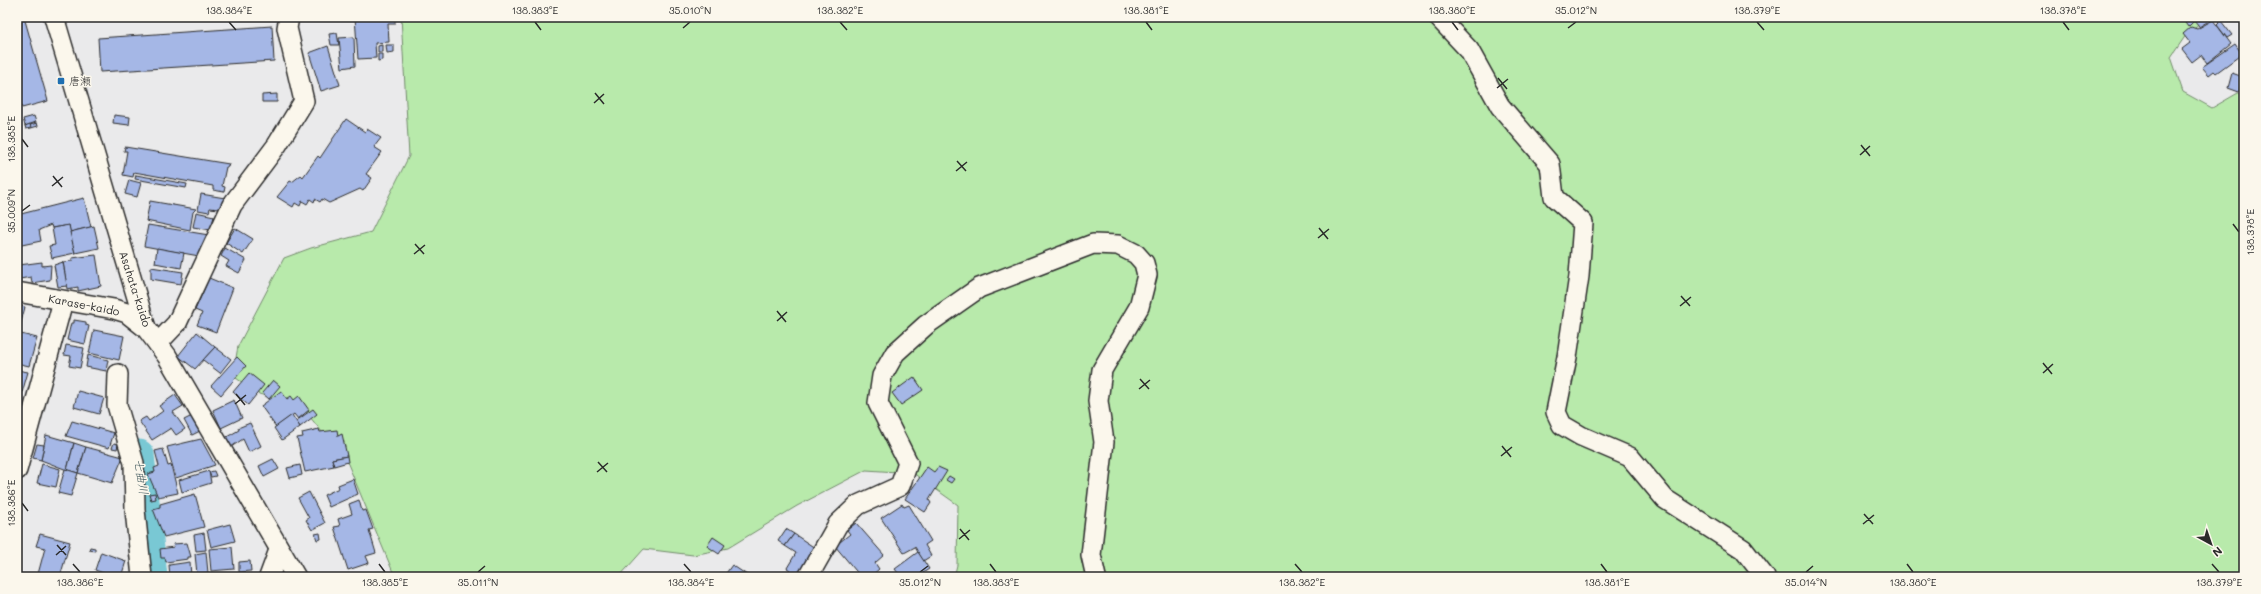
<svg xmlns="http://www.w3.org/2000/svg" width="2261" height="594" font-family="Mali,'Klee One',sans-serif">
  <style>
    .green { fill: #b8eaab; stroke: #728a6b }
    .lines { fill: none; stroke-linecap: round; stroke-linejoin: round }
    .river { stroke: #79c8d4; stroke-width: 31 }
    .building { fill: #a5b7e6; stroke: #2b2b2b }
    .minor-casing { stroke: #2b2b2b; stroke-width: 22 }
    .minor { stroke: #fbf7ec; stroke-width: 19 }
    .ticks { fill: none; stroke: #2b2b2b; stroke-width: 1.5 }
    .poi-dot { fill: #1f6fb2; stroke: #fbf7ec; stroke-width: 1.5 }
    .labels { text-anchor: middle; stroke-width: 3; stroke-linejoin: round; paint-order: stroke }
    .poi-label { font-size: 11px; fill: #2b2b2b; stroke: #fbf7ec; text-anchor: start }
    .street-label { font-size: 11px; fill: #2b2b2b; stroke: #fbf7ec }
    .water-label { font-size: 12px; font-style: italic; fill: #425a5e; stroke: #fbf7ec }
    .neatline { fill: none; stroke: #2b2b2b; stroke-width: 1.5 }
    .ticks-label { font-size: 10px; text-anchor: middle; fill: #2b2b2b }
  </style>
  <rect width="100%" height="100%" fill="#eaeaeb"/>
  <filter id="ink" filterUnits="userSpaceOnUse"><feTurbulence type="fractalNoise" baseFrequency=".025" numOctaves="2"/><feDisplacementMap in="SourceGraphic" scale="8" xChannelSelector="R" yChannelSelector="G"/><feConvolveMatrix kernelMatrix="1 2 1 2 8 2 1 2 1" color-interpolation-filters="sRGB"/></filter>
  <g filter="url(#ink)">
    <polygon class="green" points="401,17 2209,17 2186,35 2171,57 2183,92 2212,108 2238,93 2244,94 2244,577 954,577 957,565 958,505 913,473 866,470 797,506 728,548 693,555 644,549 619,577 395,577 348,464 301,406 259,394 233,376 238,346 284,258 311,248 371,232 409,156"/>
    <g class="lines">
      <polyline class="river" points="139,455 152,577"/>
    </g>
    <g class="building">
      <polygon points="17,17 24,17 48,101 22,108 17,92"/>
      <polygon points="355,17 395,17 395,24 388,24 389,42 375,43 376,58 358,59"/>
      <polygon points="2181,17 2216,17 2209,23 2207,22 2199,27 2194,21 2188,27"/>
      <polygon points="2213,20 2231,44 2207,63 2201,55 2192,62 2182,49 2190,43 2183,34 2191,27 2197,29"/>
      <polygon points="2221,21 2232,35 2227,38 2217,25"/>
      <polygon points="272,26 274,61 100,72 98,38"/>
      <polygon points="337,33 339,45 331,45 329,34"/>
      <polygon points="354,37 355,66 342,68 339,38"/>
      <polygon points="2235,44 2242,54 2216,73 2214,71 2209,75 2202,67"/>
      <polygon points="382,45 382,52 378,52 378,46"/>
      <polygon points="386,45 394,45 394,52 387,53"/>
      <polygon points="328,46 340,85 321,91 309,53"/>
      <polygon points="378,54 382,54 382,60 378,61"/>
      <polygon points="2232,73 2243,77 2239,92 2228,88"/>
      <polygon points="277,94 277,102 262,102 262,95"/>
      <polygon points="114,115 130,117 129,125 113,123"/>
      <polygon points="34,116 36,122 25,126 23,119"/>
      <polygon points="346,119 365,132 367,129 381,138 374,147 382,152 366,174 372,178 363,191 360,189 329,203 322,199 320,202 315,199 314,202 310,199 307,204 302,201 300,206 295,203 293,207 277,197 290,181 292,182 301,175 303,177 318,156 320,158"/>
      <polygon points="37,123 38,126 31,128 30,125"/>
      <polygon points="30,124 31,128 26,129 25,126"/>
      <polygon points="125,147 229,164 228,167 226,167 222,186 225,187 224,192 213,190 213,186 134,172 133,177 123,175 127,151 124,151"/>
      <polygon points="136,175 187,184 186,188 135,179"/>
      <polygon points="129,180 141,183 137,197 125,194"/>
      <polygon points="201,194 225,198 224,206 220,206 219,209 210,208 209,212 198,210"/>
      <polygon points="84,198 91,227 70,232 69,225 52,228 51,225 39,230 41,241 17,246 17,215"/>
      <polygon points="150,201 196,209 193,212 190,230 146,221"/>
      <polygon points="196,212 214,216 211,230 193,227"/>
      <polygon points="69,225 75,253 52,258 49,246 55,245 52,228"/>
      <polygon points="148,225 209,235 199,256 144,246"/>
      <polygon points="94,226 99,248 75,253 70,232"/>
      <polygon points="235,228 253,239 243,254 226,243"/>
      <polygon points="157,248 184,253 181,268 155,263"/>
      <polygon points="225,248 246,260 239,273 226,266 229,261 221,256"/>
      <polygon points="96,255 101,286 78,291 78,287 67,289 63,262 72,261 72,258"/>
      <polygon points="42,262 42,266 51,265 50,280 32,283 31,277 20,279 19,265"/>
      <polygon points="63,262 67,286 58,287 54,265"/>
      <polygon points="151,267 183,272 181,284 151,279"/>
      <polygon points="209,278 233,288 216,332 197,325 202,313 195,310"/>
      <polygon points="17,305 25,307 18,334 17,333"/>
      <polygon points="74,320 86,322 86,325 89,326 85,344 67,340 71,323 74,323"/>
      <polygon points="94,330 124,336 119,360 89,353"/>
      <polygon points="197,332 215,347 195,369 178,356"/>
      <polygon points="17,333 37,338 29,366 17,363"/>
      <polygon points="66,345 84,348 80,368 69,366 71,356 64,355"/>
      <polygon points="215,347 231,359 220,373 203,360"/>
      <polygon points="88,355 108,360 106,371 86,367"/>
      <polygon points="237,357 246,366 221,395 211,386"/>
      <polygon points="17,370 28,372 17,410"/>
      <polygon points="249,373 264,385 248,405 233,392"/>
      <polygon points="914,377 923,390 901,405 892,393"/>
      <polygon points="273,380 280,386 269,399 262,393"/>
      <polygon points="78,391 104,398 99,414 74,407"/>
      <polygon points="281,391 287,399 291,396 294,400 299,396 309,410 298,419 294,414 276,427 261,406"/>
      <polygon points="175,395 183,406 173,412 185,429 176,435 171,428 152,440 139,421 146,417 149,421 163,411 159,406"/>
      <polygon points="234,400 242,418 221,428 213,410"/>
      <polygon points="313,409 317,414 300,427 296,421"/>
      <polygon points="292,415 300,427 282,440 274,428"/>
      <polygon points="192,416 200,431 192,435 184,420"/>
      <polygon points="72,421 114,433 109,448 66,436"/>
      <polygon points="250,423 261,446 249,452 243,439 231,447 225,438 239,430 238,428"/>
      <polygon points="319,429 320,432 337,430 338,436 342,434 347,456 332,459 334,466 305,472 297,438 303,437 302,433"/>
      <polygon points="46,435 74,443 67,470 41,460"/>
      <polygon points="201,439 215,465 176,478 167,447"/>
      <polygon points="74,443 86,447 78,473 67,470"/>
      <polygon points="114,443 118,444 117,449 112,448"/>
      <polygon points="37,444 44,445 41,460 33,458"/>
      <polygon points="86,447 123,457 112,483 78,473"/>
      <polygon points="163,449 168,466 171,465 178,493 158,497 148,474 155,472 154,468 159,466 155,451"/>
      <polygon points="347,456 348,462 334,466 332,459"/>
      <polygon points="273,459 279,469 264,477 259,466"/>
      <polygon points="42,464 60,469 56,487 37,483"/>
      <polygon points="300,465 302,475 290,478 287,468"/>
      <polygon points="927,467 934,472 938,467 947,471 929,500 931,503 925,512 905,499"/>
      <polygon points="65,469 78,473 71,496 58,493"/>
      <polygon points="209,471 211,483 182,492 179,480"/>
      <polygon points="214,471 216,476 211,477 209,472"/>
      <polygon points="949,476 954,479 951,483 946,480"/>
      <polygon points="353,479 358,494 329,507 324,495 339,488 338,485"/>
      <polygon points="309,492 325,523 312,530 306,520 309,518 298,498"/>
      <polygon points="155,493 156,499 151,500 149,494"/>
      <polygon points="195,494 204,527 164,537 153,509 160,507 160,504"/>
      <polygon points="359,500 362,511 366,510 373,529 369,530 376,553 366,556 369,563 348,570 334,527 340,526 338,519 352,514 349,504"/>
      <polygon points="902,504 904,507 909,505 931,541 925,545 931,556 923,561 915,547 904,553 881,518"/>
      <polygon points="856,523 884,555 875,563 879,569 870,577 866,574 861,577 835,546 850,534 847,530"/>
      <polygon points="230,524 235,541 211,547 207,530"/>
      <polygon points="786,529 794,534 785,546 778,541"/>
      <polygon points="204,533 206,550 196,551 194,535"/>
      <polygon points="320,533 321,539 317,540 315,534"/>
      <polygon points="40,534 70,542 60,577 44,577 38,574 45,548 36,546"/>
      <polygon points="794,534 818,550 800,576 786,577 790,570 787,568 796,553 785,546"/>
      <polygon points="713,537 725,545 719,554 707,546"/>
      <polygon points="187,543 191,557 188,557 188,559 166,562 165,558 161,558 160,549 174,547 173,544"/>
      <polygon points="90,547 95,548 95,551 89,550"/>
      <polygon points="232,547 234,569 211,571 209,549"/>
      <polygon points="101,552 126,561 121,577 114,577 95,570"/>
      <polygon points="206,552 208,573 197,574 195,554"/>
      <polygon points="918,552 929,569 917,577 901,577 895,569"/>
      <polygon points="250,561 251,571 239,572 239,562"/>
      <polygon points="190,562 191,577 170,577 169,565"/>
      <polygon points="732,565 750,577 726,577 724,576"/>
    </g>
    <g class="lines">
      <g class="minor-casing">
        <g id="minor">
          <polyline points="54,17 146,328 167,356 296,577"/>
          <polyline points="1438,17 1469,50 1500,106 1550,164 1554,197 1583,223 1579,276 1567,357 1556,412 1562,425 1581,436 1630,457 1665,499 1743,549 1765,577"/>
          <polyline points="17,292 114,309 127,313 146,328"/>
          <polyline points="158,343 177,323 232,205 277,145 304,101 287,28 289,17"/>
          <polyline points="118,374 117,405 134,463 135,510 142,577"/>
          <polyline points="17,470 63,301"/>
          <polyline points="269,577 279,550"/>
          <polyline points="808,577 838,524 858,505 900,486 908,463 878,403 882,376 895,353 926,325 979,288 1093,244 1118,245 1136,254 1144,263 1147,275 1139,307 1102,370 1098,401 1104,442 1091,555 1096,577"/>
        </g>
      </g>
      <use href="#minor" class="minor"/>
    </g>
  </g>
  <path class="ticks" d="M229,22l7,8M535,22l6,8M840,22l7,8M1146,22l6,8M1452,22l6,8M1757,22l7,8M2063,22l6,8M683,28l7,-6M1568,28l8,-6M1498,78l9,11M1497,88l11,-9M595,93l9,11M594,103l10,-9M22,139l6,8M1861,145l9,11M1860,155l10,-9M957,161l9,10M956,171l11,-9M53,176l9,11M52,186l11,-9M22,211l8,-6M2233,224l6,8M1319,228l9,11M1318,238l11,-9M415,244l9,10M414,254l11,-9M1681,296l9,10M1680,306l11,-9M777,311l9,11M777,321l10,-9M2043,363l9,11M2043,373l10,-9M1140,379l9,10M1139,389l11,-9M236,394l9,11M235,404l11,-9M1502,446l9,11M1501,456l11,-9M598,462l9,10M597,472l11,-9M22,503l6,8M1864,514l9,10M1863,524l11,-9M960,529l9,11M959,539l11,-9M57,545l9,10M56,555l10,-9M73,564l7,8M379,564l6,8M684,564l7,8M990,564l6,8M1295,564l7,8M1601,564l6,8M1907,564l6,8M2212,564l7,8M478,572l7,-6M920,572l8,-6M1806,572l7,-6"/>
  <rect class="poi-dot" x="57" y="77" width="8" height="8" rx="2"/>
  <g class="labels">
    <g class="poi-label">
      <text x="69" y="85">唐瀬</text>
    </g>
    <g class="street-label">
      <text transform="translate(135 289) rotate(72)" y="4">Asahata-kaido</text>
      <text transform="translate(84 305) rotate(11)" y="4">Karase-kaido</text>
    </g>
    <g class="water-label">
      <text transform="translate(141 477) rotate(81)" y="4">七曲川</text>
    </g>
  </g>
  <rect width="2261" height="594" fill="none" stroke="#fbf7ec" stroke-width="44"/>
  <g transform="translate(2211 544) rotate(140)" stroke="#fbf7ec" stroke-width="3" paint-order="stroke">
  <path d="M0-3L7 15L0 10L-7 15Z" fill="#2b2b2b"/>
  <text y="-6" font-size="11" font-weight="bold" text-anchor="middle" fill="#2b2b2b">N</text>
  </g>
  <rect x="22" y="22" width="2217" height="550" class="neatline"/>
  <g class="ticks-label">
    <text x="229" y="14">138.384°E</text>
    <text x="535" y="14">138.383°E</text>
    <text x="690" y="14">35.010°N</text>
    <text x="840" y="14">138.382°E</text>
    <text x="1146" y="14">138.381°E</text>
    <text x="1452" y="14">138.380°E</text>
    <text x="1576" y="14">35.012°N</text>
    <text x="1757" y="14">138.379°E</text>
    <text x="2063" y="14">138.378°E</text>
    <text transform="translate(11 139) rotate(-90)" y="4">138.385°E</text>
    <text transform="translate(11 211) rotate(-90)" y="4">35.009°N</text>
    <text transform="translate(2250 232) rotate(-90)" y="4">138.378°E</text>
    <text transform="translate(11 503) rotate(-90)" y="4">138.386°E</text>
    <text x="80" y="586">138.386°E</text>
    <text x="385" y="586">138.385°E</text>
    <text x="478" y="586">35.011°N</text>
    <text x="691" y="586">138.384°E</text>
    <text x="920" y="586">35.012°N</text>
    <text x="996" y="586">138.383°E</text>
    <text x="1302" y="586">138.382°E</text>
    <text x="1607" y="586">138.381°E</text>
    <text x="1806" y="586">35.014°N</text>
    <text x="1913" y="586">138.380°E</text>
    <text x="2219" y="586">138.379°E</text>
  </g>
</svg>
